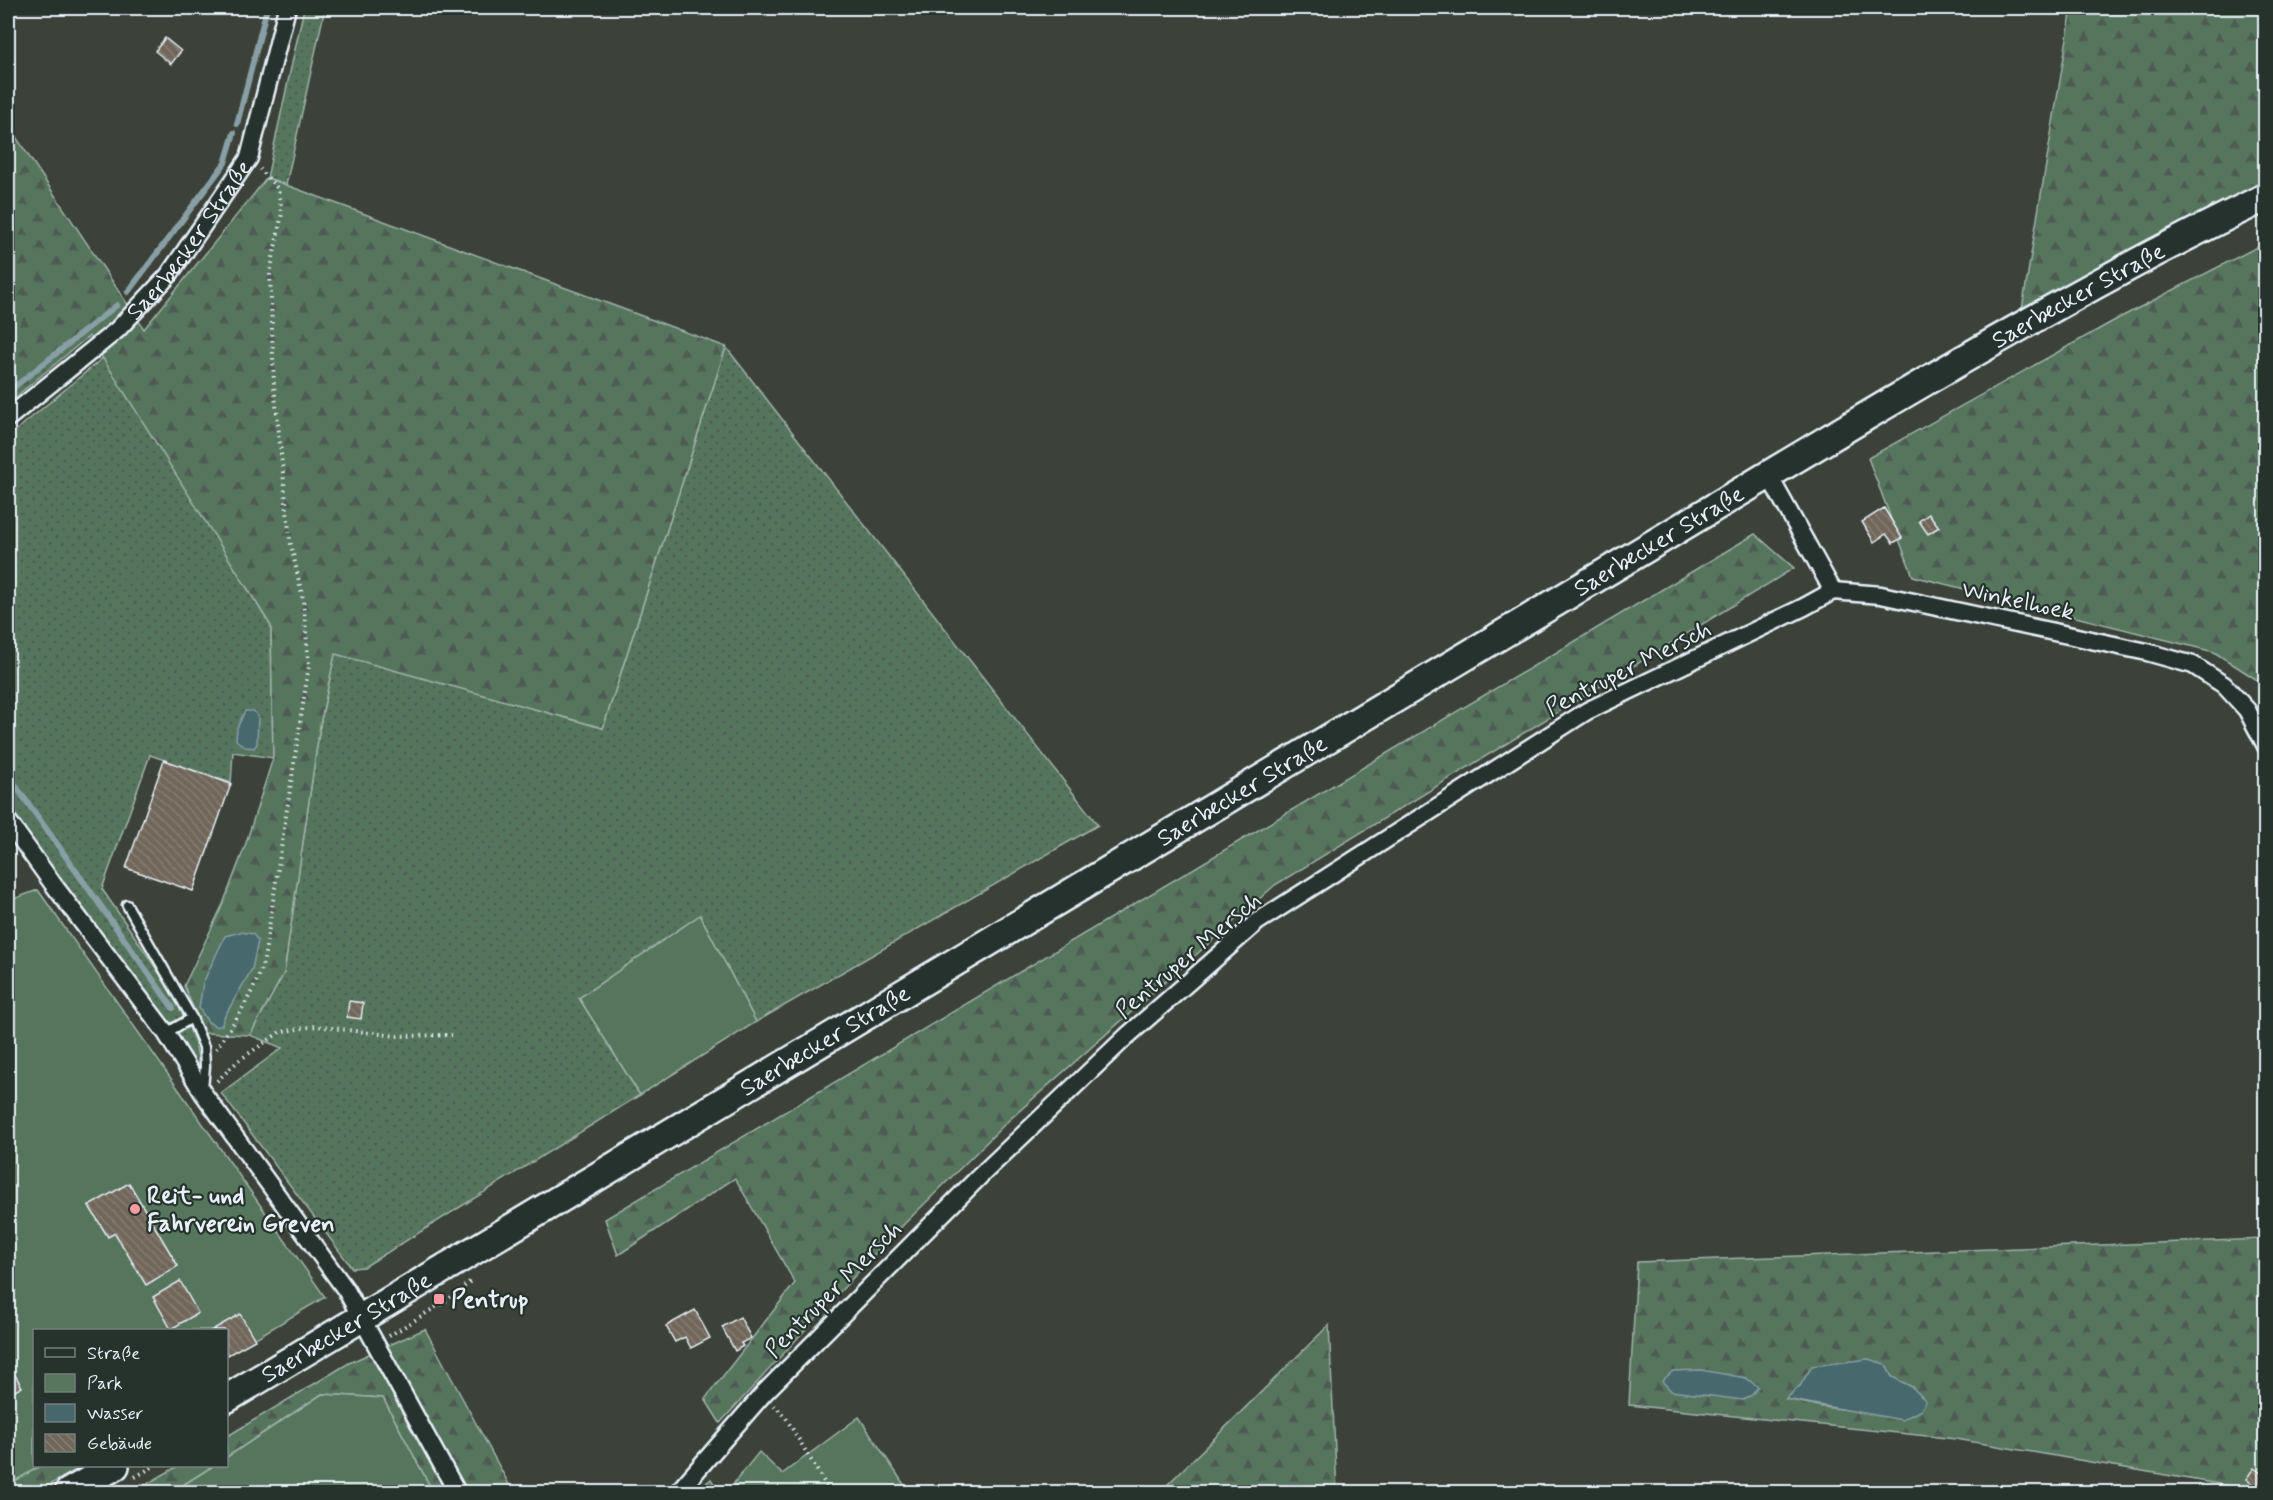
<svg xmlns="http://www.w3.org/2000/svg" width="2273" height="1500" font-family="Mynerve,sans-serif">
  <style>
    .grass { fill: url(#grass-dots); stroke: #9fb3aa; stroke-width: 1.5 }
    .forest { fill: url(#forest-firs); stroke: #9fb3aa; stroke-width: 1.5; fill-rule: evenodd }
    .green { fill: #56755d; stroke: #9fb3aa; stroke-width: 1.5 }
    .water { fill: #46686d; stroke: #879fa5; stroke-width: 1.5 }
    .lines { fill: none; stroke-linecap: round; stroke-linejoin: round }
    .stream { stroke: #879fa5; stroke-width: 6 }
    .building { fill: url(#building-back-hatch); stroke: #e8f1f8; stroke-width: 1.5 }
    .lane-casing { stroke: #e8f1f8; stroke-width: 13 }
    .street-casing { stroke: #e8f1f8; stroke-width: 21 }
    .primary-casing { stroke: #e8f1f8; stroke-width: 32 }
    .path { stroke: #e8f1f8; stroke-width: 4; stroke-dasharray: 1.5 4.5; stroke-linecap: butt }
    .lane { stroke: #26332d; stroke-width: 8 }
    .street { stroke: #26332d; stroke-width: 16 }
    .primary { stroke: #26332d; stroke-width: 27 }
    .poi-dot { fill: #ff9aa2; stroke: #26332d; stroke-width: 2 }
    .labels { text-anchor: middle; stroke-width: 4.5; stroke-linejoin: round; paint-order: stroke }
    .street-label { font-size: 24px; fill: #e8f1f8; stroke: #26332d }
    .poi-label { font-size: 24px; font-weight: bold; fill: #e8f1f8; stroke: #26332d; text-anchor: start }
  </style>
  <defs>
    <pattern id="grass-dots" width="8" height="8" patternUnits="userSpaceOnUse" patternTransform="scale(1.5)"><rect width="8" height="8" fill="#56755d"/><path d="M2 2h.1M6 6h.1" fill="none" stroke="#4d5c53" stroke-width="1.8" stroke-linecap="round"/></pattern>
    <pattern id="forest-firs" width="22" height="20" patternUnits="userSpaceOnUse" patternTransform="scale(1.5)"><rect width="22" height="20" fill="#56755d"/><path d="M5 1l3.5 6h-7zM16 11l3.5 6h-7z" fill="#4d5c53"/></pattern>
    <pattern id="building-back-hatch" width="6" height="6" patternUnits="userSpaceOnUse" patternTransform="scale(1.5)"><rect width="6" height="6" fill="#71665a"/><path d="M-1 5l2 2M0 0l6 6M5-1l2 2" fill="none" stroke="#857c72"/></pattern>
  </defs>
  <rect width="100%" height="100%" fill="#3c423a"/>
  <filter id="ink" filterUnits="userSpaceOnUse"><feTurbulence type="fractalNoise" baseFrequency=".0167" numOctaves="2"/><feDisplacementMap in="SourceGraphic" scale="12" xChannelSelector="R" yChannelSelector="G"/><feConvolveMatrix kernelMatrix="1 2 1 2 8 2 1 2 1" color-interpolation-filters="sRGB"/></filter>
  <g filter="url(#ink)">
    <g class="grass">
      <polygon points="304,8 325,8 286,185 267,178"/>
      <polygon points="726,347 1098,825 756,1022 700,915 579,998 640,1095 364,1267 352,1268 221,1093 282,1048 250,1035 284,973 320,725 335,653 603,728"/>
      <path d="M104,357l167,269 2,132 -40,-6 -2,31 -81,-28 -48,134c22,34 111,148 94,185l-188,-267v-370z"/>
    </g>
    <g class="forest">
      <polygon points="2072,8 2265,8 2265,182 2022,309"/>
      <polygon points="8,125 144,329 267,178 726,347 603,728 335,654 320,725 284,973 250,1035 204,1033 184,986 223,904 244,849 273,758 271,626 89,336 8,403"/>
      <polygon points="2265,243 2265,685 2214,652 1913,576 1868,458 2119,318"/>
      <polygon points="1755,534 1794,568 1275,885 1008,1121 881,1247 720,1423 705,1399 795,1283 735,1178 618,1255 605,1219"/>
      <path d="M2265,1239v253l-309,-53 -327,-34 8,-143zM1885,1364l7,13 20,10 -62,23 -27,-3 -37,-8 14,-13z"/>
      <polygon points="1329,1325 1337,1492 1160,1492"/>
      <polygon points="425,1329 513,1492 433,1492 383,1398 322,1394 227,1457 226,1437 349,1363"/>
      <polygon points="40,1466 83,1466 37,1492 8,1492 8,1485"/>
      <polygon points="178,1466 213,1466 172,1492 133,1492"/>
      <polygon points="711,1479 719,1492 696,1492"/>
    </g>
    <g class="green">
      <polygon points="38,890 325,1297 227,1355 226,1330 34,1330 34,1466 40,1466 8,1485 8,901"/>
      <polygon points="700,915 756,1022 640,1095 579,998"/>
      <polygon points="322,1394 383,1398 433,1492 172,1492 213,1466 226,1466 227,1457"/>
      <polygon points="859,1417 909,1492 740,1492 734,1483 759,1452 782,1474"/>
    </g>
    <g class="water">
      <polygon points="245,711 254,711 258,717 257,744 254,748 245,747 236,740 237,728"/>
      <polygon points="240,932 253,934 258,941 252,969 223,1019 222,1025 217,1027 208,1022 199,1008 203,983 225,936"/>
      <polygon points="1868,1359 1885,1364 1892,1377 1912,1387 1926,1401 1921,1410 1902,1420 1786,1399 1800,1386 1812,1366"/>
      <polygon points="1701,1370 1746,1378 1758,1387 1752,1395 1743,1400 1671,1391 1662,1381 1673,1371"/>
    </g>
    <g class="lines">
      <g class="stream">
        <polyline points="237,124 267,8"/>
        <polyline points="128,292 225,163 234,133"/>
        <polyline points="8,392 117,305"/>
        <polyline points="8,775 173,1008"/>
      </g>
    </g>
    <g class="building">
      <polygon points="165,38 181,51 171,64 155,51"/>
      <polygon points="1884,508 1902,538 1893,543 1886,534 1874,542 1862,522"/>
      <polygon points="1929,514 1939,527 1928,534 1919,521"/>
      <polygon points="164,760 231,784 193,891 126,868"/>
      <polygon points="349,1001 363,1003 361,1019 347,1017"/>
      <polygon points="129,1183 178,1266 146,1285 115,1233 108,1237 89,1206"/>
      <polygon points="180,1281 198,1313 171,1329 153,1297"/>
      <polygon points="695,1310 710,1338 691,1348 685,1337 675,1342 666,1326"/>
      <polygon points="240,1314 255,1340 226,1356 226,1330 212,1330"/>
      <polygon points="740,1317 751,1338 741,1343 743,1346 735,1351 722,1327"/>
      <polygon points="8,1363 22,1387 8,1395"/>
      <polygon points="2254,1468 2266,1477 2266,1483 2261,1490 2246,1479"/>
    </g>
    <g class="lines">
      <g class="lane-casing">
        <g id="lane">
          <polyline points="127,905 192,1018 204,1047 205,1066 203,1089"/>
          <polyline points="166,1033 192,1018"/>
        </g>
      </g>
      <g class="street-casing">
        <g id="street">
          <path id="s1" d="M8,418l109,-88 51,-54 81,-118 38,-150"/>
          <polyline points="1768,474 1833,591"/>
          <polyline points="1833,591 1881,595 2147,652 2193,665 2224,685 2247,710 2266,746"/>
          <polyline points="8,821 53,884 166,1033 203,1093 346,1290 457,1492"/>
          <polyline points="678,1492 764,1393 980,1176 1127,1036 1257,922 1587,711 1804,607 1833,591"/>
        </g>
      </g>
      <g class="primary-casing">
        <g id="primary">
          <path id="s2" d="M226,1399l1639,-982c132,-78 263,-154 401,-220"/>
          <polyline points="69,1492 115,1466"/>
        </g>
      </g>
      <g class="path">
        <path d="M216,1049c19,-28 38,-55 48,-89l45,-295 -6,-66 -13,-59 -16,-155 -4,-112 12,-60 -4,-24 -18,-20"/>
        <polyline points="217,1081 238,1061 280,1032 316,1026 396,1036 452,1035"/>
        <polyline points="389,1336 449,1299 472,1280"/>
        <polyline points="774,1405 786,1418 830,1492"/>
        <polyline points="135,1477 154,1466"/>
      </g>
      <use href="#lane" class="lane"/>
      <use href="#street" class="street"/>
      <use href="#primary" class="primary"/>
    </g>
  </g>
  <g class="poi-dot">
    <circle cx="135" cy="1209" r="6"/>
    <rect x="433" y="1293" width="12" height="12" rx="3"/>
  </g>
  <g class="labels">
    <g class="street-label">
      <text dy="8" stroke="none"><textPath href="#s1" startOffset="256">Saerbecker Straße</textPath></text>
      <text dy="8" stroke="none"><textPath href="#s2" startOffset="2156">Saerbecker Straße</textPath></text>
      <text dy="8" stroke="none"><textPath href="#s2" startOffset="1670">Saerbecker Straße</textPath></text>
      <text transform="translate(2018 600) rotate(12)" y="8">Winkelhoek</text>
      <text transform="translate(1628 668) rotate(-27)" y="8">Pentruper Mersch</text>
      <text dy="8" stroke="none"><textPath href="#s2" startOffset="1184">Saerbecker Straße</textPath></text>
      <text transform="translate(1188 955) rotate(-40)" y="8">Pentruper Mersch</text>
      <text dy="8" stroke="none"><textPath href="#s2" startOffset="698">Saerbecker Straße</textPath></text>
      <text transform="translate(833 1289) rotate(-45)" y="8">Pentruper Mersch</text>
      <text dy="8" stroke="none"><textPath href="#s2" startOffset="140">Saerbecker Straße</textPath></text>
    </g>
    <g class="poi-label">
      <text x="147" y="1203">Reit- und<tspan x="147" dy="28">Fahrverein Greven</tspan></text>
      <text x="451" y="1307">Pentrup</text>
    </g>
  </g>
  <rect width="2273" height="1500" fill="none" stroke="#26332d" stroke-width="30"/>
  <rect x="15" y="15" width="2243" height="1470" fill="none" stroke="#e8f1f8" stroke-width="2" filter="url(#ink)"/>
  <rect x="33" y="1329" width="195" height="138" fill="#26332d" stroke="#747f7e" stroke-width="1.5"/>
  <rect x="45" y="1348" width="30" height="9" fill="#26332d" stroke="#747f7e" stroke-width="1.5"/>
  <text x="87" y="1359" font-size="18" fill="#e8f1f8">Straße</text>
  <rect x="45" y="1374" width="30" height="18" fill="#56755d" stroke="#747f7e" stroke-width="1.5"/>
  <text x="87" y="1389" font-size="18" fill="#e8f1f8">Park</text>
  <rect x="45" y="1404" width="30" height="18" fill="#46686d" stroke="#747f7e" stroke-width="1.5"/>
  <text x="87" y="1419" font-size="18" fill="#e8f1f8">Wasser</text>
  <rect x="45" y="1434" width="30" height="18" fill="url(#building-back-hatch)" stroke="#747f7e" stroke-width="1.5"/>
  <text x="87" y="1449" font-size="18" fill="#e8f1f8">Gebäude</text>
</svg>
